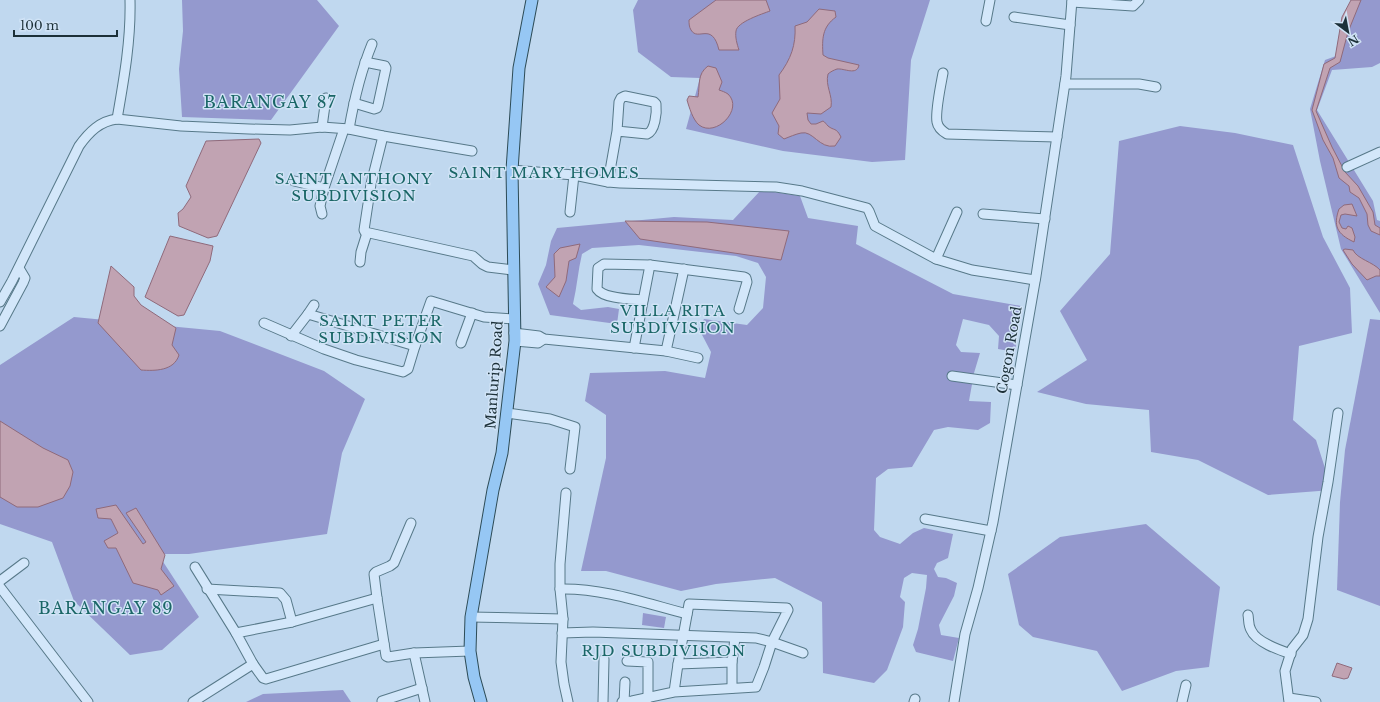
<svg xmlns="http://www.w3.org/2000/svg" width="1380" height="702" font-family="'Libre Baskerville',serif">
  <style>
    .green { fill: #9499ce }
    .water { fill: #c1a3b2; stroke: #8f6a7b }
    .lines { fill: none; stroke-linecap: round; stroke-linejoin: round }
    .minor-casing { stroke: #577989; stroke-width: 11 }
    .major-casing { stroke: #2c4b56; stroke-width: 13 }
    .minor { stroke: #d3e7fa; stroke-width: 9 }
    .major { stroke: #96c7f4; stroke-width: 11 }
    .labels { text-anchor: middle; stroke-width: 3; stroke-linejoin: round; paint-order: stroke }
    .street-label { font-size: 14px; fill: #1c3038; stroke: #d0e3f6 }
    .neighbourhood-label { font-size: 15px; letter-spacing: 1px; fill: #1a6666; stroke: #d0e3f6 }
    .quarter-label { font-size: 16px; letter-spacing: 1px; fill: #1a6666; stroke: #d0e3f6 }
  </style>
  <rect width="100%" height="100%" fill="#c0d8ef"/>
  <g class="green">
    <polygon points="182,0 317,0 339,26 271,120 182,117 179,69 183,31"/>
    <polygon points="638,0 930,0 911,60 905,160 872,162 783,151 686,129 700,78 671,77 638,52 633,10"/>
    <polygon points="1356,0 1380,0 1380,63 1372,67 1332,70 1317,110 1373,201 1377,220 1380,221 1380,313 1341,249 1320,161 1310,109 1325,60 1336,56"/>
    <polygon points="1180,126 1235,133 1293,145 1323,237 1350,288 1352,333 1299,346 1293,420 1316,440 1332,490 1268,495 1198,460 1151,452 1149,410 1086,404 1037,392 1087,360 1060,311 1110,254 1119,141"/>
    <path d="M761,190l39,6 8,22 50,8 -2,18 97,50 68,12 -6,46 -17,-3 1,-13 -10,-11 -26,-6 -7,26 5,7 19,1 -6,20 -5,28 22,1 -1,21 -12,7 -30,-3 -14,3 -22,37 -24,2 -12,9 -2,52 6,7 20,7 13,-11 11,-5 29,6 -5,24 -11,5 -3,6 4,8 8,1 11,5 -3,13 -15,29 2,10 18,3 -6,23 -37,-9 -3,-7 5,-16 8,-41 1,-13 -15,-2 -8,5 -4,19 5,5 -2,25 -16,43 -13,13 -51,-10 -1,-71 -47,-24 -59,6 -35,7 -75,-20h-25l25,-113v-43l-21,-14 5,-28 75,-2 40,7 6,-26 -12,-23 5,-10 43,6 16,-17 3,-31 -8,-14 -22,-7 -97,-11 -47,3 -10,6c-4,16 -5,33 -9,50l8,6 27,-3 11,2 -2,15 -67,-9 -12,-31 8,-19 5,-24 6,-13 117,-11 59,3z"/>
    <polygon points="74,317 220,331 324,371 365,399 342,453 327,534 189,554 158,554 199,617 162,650 130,655 74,601 52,542 0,524 0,365"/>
    <polygon points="1370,319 1380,320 1380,606 1337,590 1340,502 1345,450"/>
    <polygon points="1146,524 1220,587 1209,667 1176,671 1122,691 1097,651 1033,637 1019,625 1008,574 1060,537"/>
    <polygon points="643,613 666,617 664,628 642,625"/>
    <polygon points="343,690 351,702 246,702 263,694"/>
  </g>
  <g class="water">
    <path d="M716,0h50l4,11c-8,3 -33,11 -34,20 -1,6 1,13 3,19h-20c-7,-29 -21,-8 -28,-20 -2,-3 -2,-7 -2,-10z"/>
    <polygon points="1351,0 1361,0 1348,32 1340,62 1330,68 1316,111 1332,147 1345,172 1358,186 1373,212 1375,225 1380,228 1380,235 1371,231 1368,225 1367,214 1359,198 1350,192 1349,186 1339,178 1333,158 1323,140 1312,110 1324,64 1335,58 1342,17"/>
    <path d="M819,9l16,2 1,6c-14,10 -14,22 -13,38l5,3 31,7c-2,11 -15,3 -22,4 -3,1 -7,3 -9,5 -3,12 5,21 3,33l-10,7 -14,-1 1,7 3,4h5l7,-3c2,1 3,3 5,5 6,5 8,1 13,11l-6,9c-16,3 -22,-16 -34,-13 -5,1 -12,4 -17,6l-6,-5 1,-8 -7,-13 8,-14 -1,-24c12,-16 17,-30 16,-49l12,-4z"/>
    <path d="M708,66l8,2 6,14 -3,8c3,1 6,2 9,4 16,15 -12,44 -29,31 -6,-5 -10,-18 -12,-25l2,-4 9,1c2,-12 -1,-23 10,-31z"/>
    <polygon points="259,139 261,143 217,236 208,238 179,226 178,213 183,209 191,197 186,186 206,141"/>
    <path d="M1352,204l5,12 -12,-2 -4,1 -2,7 3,6 4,1 2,-3 4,2 3,9 -1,5c-17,-8 -21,-16 -15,-33l5,-4z"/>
    <polygon points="625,221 707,222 789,231 781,260 640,239"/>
    <polygon points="170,236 213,246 210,261 184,315 178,316 145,297"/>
    <polygon points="580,244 576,258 569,261 566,281 559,297 546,287 555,277 554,254 560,248"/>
    <path d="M1345,249l8,1c4,9 20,12 27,20v6h-4l-9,4 -15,-16 -9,-14z"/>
    <path d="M111,266l23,21v9l7,9 35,23 -4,17 7,10c-5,16 -24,16 -38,15l-43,-47z"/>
    <polygon points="0,421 43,448 68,460 73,472 70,486 63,498 38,507 17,507 0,497"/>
    <polygon points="116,505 143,544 146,542 126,513 136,508 165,555 161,569 174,586 161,595 158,590 133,583 116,548 108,548 104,541 118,533 111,519 98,518 96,509"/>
    <polygon points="1337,663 1352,668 1348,678 1344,679 1332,676"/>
  </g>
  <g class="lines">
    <g class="minor-casing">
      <g id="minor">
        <polyline points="1072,2 1133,6 1139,0"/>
        <polyline points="1014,17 1070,25"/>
        <polyline points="986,21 990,0"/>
        <path d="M943,73c-2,11 -8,39 -6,49 1,6 5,9 10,12l110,3"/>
        <polyline points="1065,84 1139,84 1156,87"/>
        <polyline points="354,103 374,109 377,108 378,105 386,68 385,66 365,62"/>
        <path d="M117,119c7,-40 14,-79 13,-119"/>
        <polyline points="322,127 326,98"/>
        <path d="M349,129c5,-29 12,-58 23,-85"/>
        <polyline points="383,136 371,184 364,230 365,232 473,256 482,264 488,267 513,270"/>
        <polyline points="1347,167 1380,152"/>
        <polyline points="512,170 574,175 608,182 620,183 776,187 802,191 867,208 869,211 875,226 936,259 972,270 1035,280"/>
        <polyline points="294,181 324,188 344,129"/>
        <path d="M608,182l9,-51 2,-29 2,-4 4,-2 29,6 2,2c1,9 -1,27 -9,30l-30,-3"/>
        <polyline points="570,212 574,175"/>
        <polyline points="322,214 320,206 324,188"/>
        <polyline points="983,214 1045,219"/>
        <polyline points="936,259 957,212"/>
        <polyline points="360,262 361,252 367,233"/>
        <path d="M643,300c-12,-1 -39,-1 -46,-11l1,-21 6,-4 46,1 94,12 2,1 1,4 -8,27"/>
        <path d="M0,302l12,-21 67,-135c10,-14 21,-25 38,-27l64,7 68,3 41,1 32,-3 27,2 34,7 89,15"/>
        <polyline points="308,314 314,305"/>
        <polyline points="264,323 324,349 356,360 403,372 408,369 415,346 431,301 484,317 514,319"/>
        <polyline points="0,326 23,283 25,278 19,268"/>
        <polyline points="514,333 539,336 544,339 666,351 698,358"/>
        <polyline points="291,336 308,314 415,346"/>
        <polyline points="515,341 538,343 544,339"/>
        <polyline points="461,343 472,313"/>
        <polyline points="634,348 650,265"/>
        <polyline points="666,351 684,269"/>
        <polyline points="952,376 1017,385"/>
        <polyline points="507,413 550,419 575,427 570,469"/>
        <polyline points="566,493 560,564 560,589 563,619 561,662 564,684 568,702"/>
        <polyline points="925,519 991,531"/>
        <polyline points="411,523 394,563 390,566 376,572 374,574 377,598 386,656 388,657 414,653 470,651"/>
        <polyline points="195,567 236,633"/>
        <polyline points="0,581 24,563"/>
        <polyline points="0,587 88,702"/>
        <polyline points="207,589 280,593 286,600 292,622"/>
        <path d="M560,589c43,-1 85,14 127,25"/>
        <polyline points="377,598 292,622 236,633 253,664 263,678 266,679 384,644"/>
        <path d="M1248,615c1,5 0,10 3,15 5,12 28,20 40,24"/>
        <polyline points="471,617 563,619"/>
        <polyline points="562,633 593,632 756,638 772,642 803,653"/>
        <polyline points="414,653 425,702"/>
        <polyline points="627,661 648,662 648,698"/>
        <polyline points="678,664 732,662"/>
        <polyline points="732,688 732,662 735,638"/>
        <polyline points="1289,698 1316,702"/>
        <polyline points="382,701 422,688"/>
        <polyline points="193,702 253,664"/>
        <polyline points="603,702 604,659"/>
        <polyline points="622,702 632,701 674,692 756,687 764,667 772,642 788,610 787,608 689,604 678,664 674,692"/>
        <polyline points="624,702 625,682"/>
        <polyline points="914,702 915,699"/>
        <polyline points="954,702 965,634 978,588 993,522 1036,276 1066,76 1072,0"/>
        <polyline points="1182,702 1186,685"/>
        <polyline points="1289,702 1285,671 1292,649 1303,635 1308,619 1318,537 1328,482 1338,413"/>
      </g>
    </g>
    <g class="major-casing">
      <polyline id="major" points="481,702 474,677 470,651 471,617 493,490 502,453 515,341 512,170 519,68 532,0"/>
    </g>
    <use href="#minor" class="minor"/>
    <use href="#major" class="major"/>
  </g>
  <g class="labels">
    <g class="street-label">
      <text transform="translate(1009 350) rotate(-80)" y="5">Cogon Road</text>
      <text transform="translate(494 375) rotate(-86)" y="5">Manlurip Road</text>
    </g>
    <g class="neighbourhood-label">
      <text x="544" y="178">SAINT MARY HOMES</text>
      <text x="354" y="184">SAINT ANTHONY<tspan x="354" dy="17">SUBDIVISION</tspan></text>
      <text x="673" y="316">VILLA RITA<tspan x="673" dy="17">SUBDIVISION</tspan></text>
      <text x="381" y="326">SAINT PETER<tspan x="381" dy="17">SUBDIVISION</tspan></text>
      <text x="664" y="656">RJD SUBDIVISION</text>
    </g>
    <g class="quarter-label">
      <text x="270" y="108">BARANGAY 87</text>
      <text x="106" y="614">BARANGAY 89</text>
    </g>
  </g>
  <g transform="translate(1348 32) rotate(148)" stroke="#d0e3f6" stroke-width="3" paint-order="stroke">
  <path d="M0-3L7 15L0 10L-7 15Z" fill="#1c3038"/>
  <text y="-6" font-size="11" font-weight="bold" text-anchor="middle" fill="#1c3038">N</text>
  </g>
  <path d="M14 30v6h103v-6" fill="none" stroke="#1c3038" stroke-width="2"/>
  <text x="20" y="30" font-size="12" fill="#1c3038" stroke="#d0e3f6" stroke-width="3" paint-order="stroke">100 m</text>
</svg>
